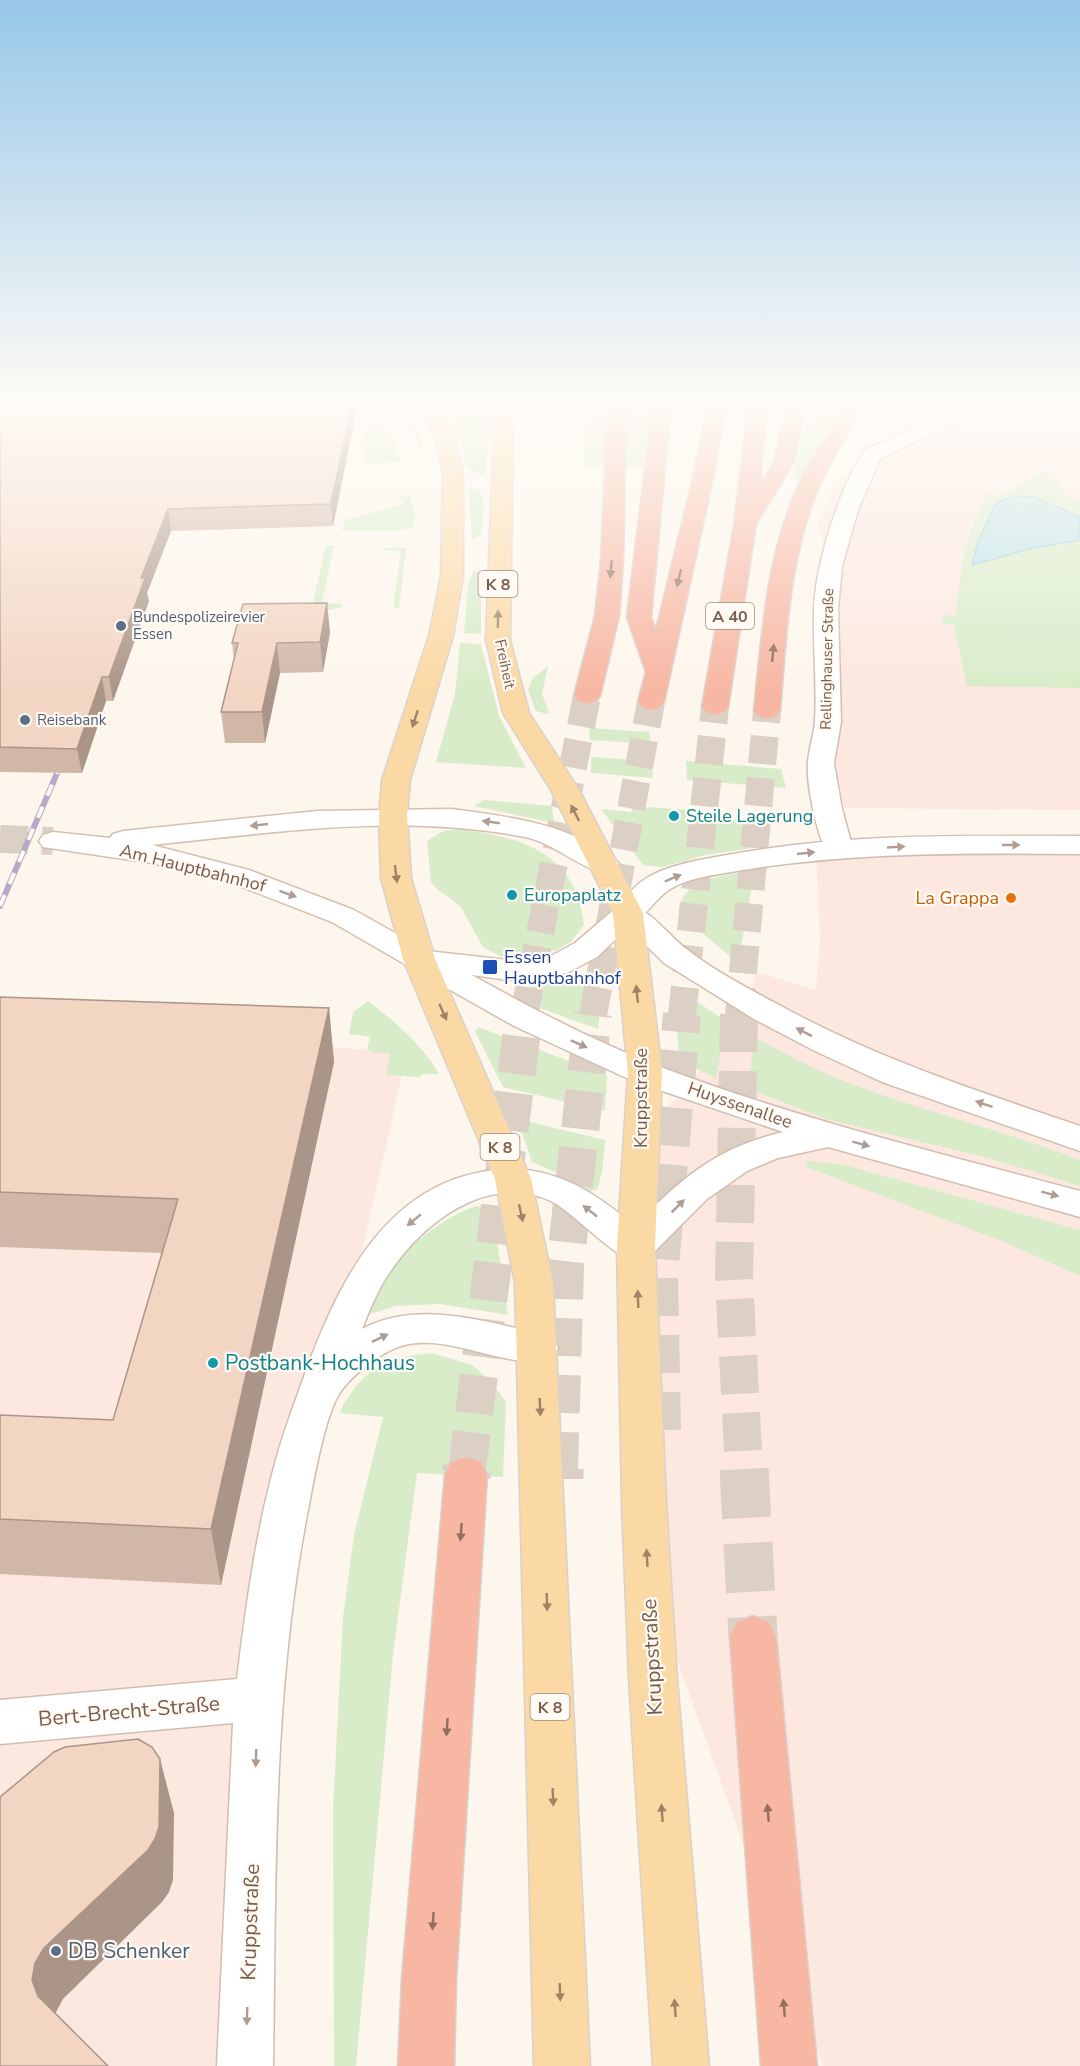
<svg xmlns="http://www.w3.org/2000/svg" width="1080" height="2066" font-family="'Nunito Sans',sans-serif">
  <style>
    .commercial { fill: #fde8e0 }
    .green { fill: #d8ecc9 }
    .water { fill: #bfe3e8; stroke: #a5d3da; stroke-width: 1.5 }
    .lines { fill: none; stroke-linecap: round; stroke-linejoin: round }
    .secondary-tunnel { stroke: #dcd0c4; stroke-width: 28; stroke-dasharray: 28 14; stroke-linecap: butt }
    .motorway-tunnel-far2 { stroke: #dcd0c4; stroke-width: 28; stroke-dasharray: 28 14; stroke-linecap: butt }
    .motorway-tunnel-far1 { stroke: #dcd0c4; stroke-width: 38; stroke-dasharray: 38 19; stroke-linecap: butt }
    .motorway-tunnel { stroke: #dcd0c4; stroke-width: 49; stroke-dasharray: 49 25; stroke-linecap: butt }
    .pedestrian-casing { stroke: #d1beb0; stroke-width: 3 }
    .minor-casing { stroke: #d1beb0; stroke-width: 3 }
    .tertiary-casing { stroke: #d1beb0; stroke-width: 3 }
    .secondary-casing { stroke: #d6c0b0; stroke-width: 3 }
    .primary-casing { stroke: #dad1cd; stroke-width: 3 }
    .motorway-casing { stroke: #dad1cd; stroke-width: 3 }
    .pedestrian { fill: #fff; fill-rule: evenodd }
    .minor { fill: #fff; fill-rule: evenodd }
    .tertiary { fill: #fff; fill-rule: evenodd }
    .secondary { fill: #fff; fill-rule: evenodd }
    .primary { fill: #fbd9a5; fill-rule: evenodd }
    .motorway { fill: #f7b7a3; fill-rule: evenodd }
    .rail-casing { stroke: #b9a8c9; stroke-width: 6 }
    .rail { stroke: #fffaf3; stroke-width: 4; stroke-dasharray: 12; stroke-linecap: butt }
    .wall { fill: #d1b7a8 }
    .shaded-wall { fill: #aa9588 }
    .building { fill: #f3d5c3; stroke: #aa9588; stroke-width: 1.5 }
    .oneway { fill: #936e5e }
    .oneway2 { fill: #a18267 }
    .oneway3 { fill: #af9d94 }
    .service-dot { fill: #5c6f8a; stroke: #fffaf3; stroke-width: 2 }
    .culture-dot { fill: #0f9aa8; stroke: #fffaf3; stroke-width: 2 }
    .food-dot { fill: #e8710a; stroke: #fffaf3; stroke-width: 2 }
    .transit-dot { fill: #1a4fb4; stroke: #fffaf3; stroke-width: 2 }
    .labels { text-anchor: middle; stroke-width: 4.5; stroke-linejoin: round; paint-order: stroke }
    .far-service-label { font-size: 15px; fill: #4e5e75; stroke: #fffaf3; text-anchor: start }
    .far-street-label { font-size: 15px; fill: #7a5c4d; stroke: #fffaf3 }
    .shield { fill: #fffaf3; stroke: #a28b7f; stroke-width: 1.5 }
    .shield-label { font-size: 16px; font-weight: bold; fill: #7a5c4d }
    .culture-label { font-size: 18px; fill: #0d838f; stroke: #fffaf3; text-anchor: start }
    .street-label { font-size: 18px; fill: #7a5c4d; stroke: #fffaf3 }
    .food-label { font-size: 18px; fill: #c56008; stroke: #fffaf3; text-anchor: end }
    .transit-label { font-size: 18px; fill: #164399; stroke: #fffaf3; text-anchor: start }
    .near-culture-label { font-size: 21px; fill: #0d838f; stroke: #fffaf3; text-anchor: start }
    .near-street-label { font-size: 21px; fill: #7a5c4d; stroke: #fffaf3 }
    .near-service-label { font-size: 21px; fill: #4e5e75; stroke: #fffaf3; text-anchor: start }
  </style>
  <rect width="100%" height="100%" fill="#fdf6ec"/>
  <g class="commercial">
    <polygon points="700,403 837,403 702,416"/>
    <polygon points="867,403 1080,403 1080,810 844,808 835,756 836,623 818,521 835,481 867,452 970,405"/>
    <polygon points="1080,849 1080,2066 823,2066 652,1590 653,1123 744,1021 756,972 816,990 820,941 816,856"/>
    <polygon points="0,1047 325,1047 407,1052 362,1252 343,1289 244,1688 0,1712"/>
    <polygon points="241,1711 223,2066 0,2066 0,1734"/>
  </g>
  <g class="green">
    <path d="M363,403c24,0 48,12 59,33l-2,15h-3c3,-29 -32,-40 -54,-48z"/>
    <polygon points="438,403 489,403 490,432 484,476 467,469 459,437"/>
    <polygon points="569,403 650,403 645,467 593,465 583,471 585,416 566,407"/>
    <polygon points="842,403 799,480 792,479 813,405"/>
    <path d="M368,416c22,10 26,24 33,46l-36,2c-8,-13 0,-33 3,-48z"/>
    <polygon points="1046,470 1072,500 1080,503 1080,688 967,686 954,625 942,624 944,615 955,616 965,546 987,493 997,497"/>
    <polygon points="469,487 479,491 484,503 481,535 472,540"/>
    <polygon points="410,496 415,517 413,522 416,522 411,528 398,531 342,531 345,520 404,504 398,497"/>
    <polygon points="326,545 334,545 322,603 342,604 342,607 330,610 294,608 295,603 313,603"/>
    <polygon points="386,548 406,548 399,608 393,607 401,551 380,550"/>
    <polygon points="477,571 481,574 481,634 464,633 468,584 473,572"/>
    <polygon points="460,643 481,644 499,716 526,768 436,762 455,694"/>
    <polygon points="548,666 542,694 549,712 547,714 536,711 528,690 533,678"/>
    <polygon points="589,728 649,732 651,744 590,740"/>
    <polygon points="591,757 651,761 653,778 591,773"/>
    <polygon points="686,761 781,769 786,788 687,780"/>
    <polygon points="484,800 552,806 554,823 474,806"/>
    <polygon points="631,806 692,810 693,817 754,822 759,847 706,855 662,867 643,865 601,809 632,812"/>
    <path d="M458,829c64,8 118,23 126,96l-13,17 -15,8 -28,7 -28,-1 -17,-9 -23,-41 -23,-17 -6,-7 -4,-41 16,-10z"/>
    <path d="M755,870l-17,93 -51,-43 -8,-10c4,-34 49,-34 76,-40z"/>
    <polygon points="597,968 601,1001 598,1029 542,1009 519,989 572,979"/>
    <polygon points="678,989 727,1022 716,1078 680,1061 673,994"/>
    <path d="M368,1001c27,21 54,43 71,73h-16l-4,3 -33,-2 4,-22h-17l-6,-4 3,-12 -21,-3 4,-22z"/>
    <polygon points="478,1027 607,1075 605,1111 503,1087 475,1031"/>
    <path d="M755,1038c24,12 49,26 74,37 82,34 169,53 251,85v26l-92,-28 -162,-39 -79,-31z"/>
    <polygon points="517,1119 605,1140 602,1172 597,1190 590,1191 571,1179 532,1162"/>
    <polygon points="807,1161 840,1164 1080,1230 1080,1276 1004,1242 806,1167"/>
    <path d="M476,1206l12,2 7,19 13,88 -68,-11 -44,2 -33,10c10,-16 18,-34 29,-49 20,-25 54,-51 84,-61z"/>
    <path d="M432,1353l40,12 19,16 15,21 -3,75 -86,-4 -24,181 -37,412h-22l-1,-257 10,-192 11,-82 29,-118 -44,-4c24,-44 43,-55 93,-60z"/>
  </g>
  <polygon class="water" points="1012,496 1034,497 1080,517 1080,540 1033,548 972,565 978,542 996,503"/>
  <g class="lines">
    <polyline class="secondary-tunnel" points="0,839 53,841"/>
    <g class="motorway-tunnel-far2">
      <polyline points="524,1015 587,696"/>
      <polyline points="593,1015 651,702"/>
      <polyline points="682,1015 715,707"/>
      <polyline points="739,1015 767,711"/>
    </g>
    <g class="motorway-tunnel-far1">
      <polyline points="739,1014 734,1278 744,1470"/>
      <polyline points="662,1430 659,1277 682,1014"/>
      <polyline points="467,1470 524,1014"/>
      <polyline points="559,1470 565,1267 593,1014"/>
    </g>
    <g class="motorway-tunnel">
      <polyline points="744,1469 753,1637"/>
      <polyline points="466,1474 467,1469"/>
      <polyline points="559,1479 559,1469"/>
    </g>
    <g class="pedestrian-casing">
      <path id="pedestrian" d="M970,403h24l-2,4 -112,51 -22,52 -16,56 -4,42 3,114 -7,41 8,46 11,40 -4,6 -10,3 -10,-3c-12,-17 -23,-72 -21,-93 1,-14 6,-27 7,-41 2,-37 -2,-74 -1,-110 1,-46 25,-123 51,-161z"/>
    </g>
    <g class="minor-casing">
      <g id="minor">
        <path d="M1080,836v18c-119,-1 -238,-2 -355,19 -18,3 -37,6 -53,15 -22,12 -26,39 -55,31l-4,-6c10,-14 23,-30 39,-38 26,-13 59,-17 87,-22 113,-20 227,-17 341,-17z"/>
        <path d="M522,1169c57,8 84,34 127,68l6,10 -6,10c-3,1 -9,3 -13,4 -18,0 -63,-49 -85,-60 -62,-29 -128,21 -161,71 -12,17 -20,37 -28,57 56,-29 118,-8 176,4l14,4 6,11 -6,11c-45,14 -113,-34 -161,-9 -18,9 -41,27 -52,44 -14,23 -25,83 -30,111 -37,184 -33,374 -36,561h-56l16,-343 -233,21v-44l237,-21c9,-74 19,-148 39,-219 7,-27 17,-52 26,-78 37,-104 91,-217 220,-213z"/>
      </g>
    </g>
    <g class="tertiary-casing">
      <g id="tertiary">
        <path d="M628,904c23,6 39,30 57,44 26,21 64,41 94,57 96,53 198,86 301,121v25l-198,-69 -67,-31 -61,-32 -90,-56 -51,-50 4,-6z"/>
        <path d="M419,950l11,2c74,41 148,83 228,114 137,52 280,87 422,125v26l-252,-70 -50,11 -31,13 -40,28 -58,58 -13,4 -13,-4 -6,-10 6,-10c53,-52 84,-87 160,-105l-150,-51 -119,-55 -106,-60 -5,-7 5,-7z"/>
      </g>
    </g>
    <g class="secondary-casing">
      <path id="secondary" d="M452,809c50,7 100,12 144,38 9,5 17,9 23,17l-5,6 -10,3c-28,-7 -50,-30 -79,-36 -123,-24 -249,-5 -373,8l97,25 105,40 73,41 81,9 41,-3 26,-14 42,-36 11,-3 11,3 4,6 -46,44 -30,16 -59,7 -100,-14 -76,-44 -103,-40 -78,-19 -108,-16 -4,-6 4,-6 10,-3 57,6 3,-4 10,-3 194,-20z"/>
    </g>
    <g class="primary-casing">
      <g id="primary">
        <polygon points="416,403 434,403 455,438 463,470 463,576 453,636 410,780 407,816 411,878 435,959 531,1179 553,1283 590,2066 534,2066 515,1283 495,1179 403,959 381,878 379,816 382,780 429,636 441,576 443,470 435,438"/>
        <polygon points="495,403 513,403 510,640 529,713 579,790 643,913 662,1073 655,1247 666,1502 677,1679 709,2066 653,2066 629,1679 622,1502 617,1247 628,1073 613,913 551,790 503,713 486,640"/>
      </g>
    </g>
    <g class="motorway-casing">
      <g id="motorway">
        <polygon points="608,403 626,403 623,561 619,616 600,696 596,701 587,704 578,701 574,696 595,616 601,561"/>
        <polygon points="653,403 671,403 651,617 656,630 693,478 708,403 726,403 713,478 664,702 660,707 651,710 642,707 638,702 646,672 627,617"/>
        <polygon points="749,403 767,403 760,485 774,462 787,403 805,403 794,462 756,524 728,707 724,712 715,715 706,712 702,707 734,525"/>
        <path d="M847,403h18c-14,28 -34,54 -46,84 -30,70 -33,149 -39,224l-4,5 -9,3 -9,-3 -4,-5c8,-76 12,-154 44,-225 13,-29 33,-55 49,-83z"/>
        <polygon points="466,1457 481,1462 487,1474 456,1979 454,2066 398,2066 402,1979 445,1474 451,1462"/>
        <polygon points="753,1616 769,1622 776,1637 817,2066 761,2066 730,1637 737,1622"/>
      </g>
    </g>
    <use href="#pedestrian" class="pedestrian"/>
    <use href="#minor" class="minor"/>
    <use href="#tertiary" class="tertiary"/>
    <use href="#secondary" class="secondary"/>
    <use href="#primary" class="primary"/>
    <use href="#motorway" class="motorway"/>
    <g class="rail-casing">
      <polyline id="rail" points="0,906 64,757"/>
    </g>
    <use href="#rail" class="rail"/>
  </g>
  <g class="wall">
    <polygon points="0,403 355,418 333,526 171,531 147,593 149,601 113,701 106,701 82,773 0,772"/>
    <polygon points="330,632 323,672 280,673 265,743 225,743 221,712 234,660 232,643"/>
    <polygon points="0,997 329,1008 334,1062 221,1585 0,1574 0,1415 113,1420 162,1253 0,1247"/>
  </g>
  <g class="shaded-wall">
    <polygon points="352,403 354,403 355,418 333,526 331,504"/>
    <polygon points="168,509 171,531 147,593 149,601 113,701 109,677 141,578"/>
    <polygon points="327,603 330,632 323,672 320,642"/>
    <polygon points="277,643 280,673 265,743 262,712"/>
    <polygon points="102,677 106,701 82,773 77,749"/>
    <polygon points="329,1008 334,1062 221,1585 211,1529"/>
    <polygon points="160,1759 174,1813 173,1880 169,1892 162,1902 63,1999 55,2014 57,2046 32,1980 35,1963"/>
  </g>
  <g class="building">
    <polygon points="0,403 352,403 331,504 168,509 141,578 145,578 109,677 102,677 77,749 0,747"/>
    <polygon points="327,603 320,642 277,643 262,712 221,712 238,643 232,643 243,604"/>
    <polygon points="0,997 329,1008 211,1529 0,1519 0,1415 113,1420 178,1199 0,1192"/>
    <polygon points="138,1739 152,1747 160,1759 159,1827 155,1839 148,1850 44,1948 35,1963 32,1980 38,1996 108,2066 0,2066 0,1797 54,1752 65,1747"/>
  </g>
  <defs><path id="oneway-solid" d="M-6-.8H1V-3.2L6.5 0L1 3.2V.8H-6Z" transform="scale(1.5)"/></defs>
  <g class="oneway">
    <use href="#oneway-solid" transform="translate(611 569) rotate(95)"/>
    <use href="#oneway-solid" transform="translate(679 578) rotate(103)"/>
    <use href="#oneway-solid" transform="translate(773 653) rotate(-84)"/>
    <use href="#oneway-solid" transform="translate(461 1532) rotate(94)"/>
    <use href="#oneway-solid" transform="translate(447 1727) rotate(94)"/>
    <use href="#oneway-solid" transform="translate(768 1813) rotate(-95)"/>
    <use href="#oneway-solid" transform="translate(433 1921) rotate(94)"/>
    <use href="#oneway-solid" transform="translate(784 2008) rotate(-95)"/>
  </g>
  <g class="oneway2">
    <use href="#oneway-solid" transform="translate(498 619) rotate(-89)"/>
    <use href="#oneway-solid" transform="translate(415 719) rotate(108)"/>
    <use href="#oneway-solid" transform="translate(575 813) rotate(-117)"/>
    <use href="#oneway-solid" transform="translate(396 874) rotate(83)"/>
    <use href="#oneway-solid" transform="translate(637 994) rotate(-96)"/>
    <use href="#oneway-solid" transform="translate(443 1012) rotate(66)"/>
    <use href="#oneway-solid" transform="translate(521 1213) rotate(77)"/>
    <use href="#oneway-solid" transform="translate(638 1299) rotate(-92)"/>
    <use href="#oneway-solid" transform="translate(540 1407) rotate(88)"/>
    <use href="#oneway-solid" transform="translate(647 1558) rotate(-93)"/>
    <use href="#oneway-solid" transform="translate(547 1602) rotate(88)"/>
    <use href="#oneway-solid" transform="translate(553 1797) rotate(88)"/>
    <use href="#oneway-solid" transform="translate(662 1813) rotate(-94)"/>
    <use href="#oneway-solid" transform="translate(560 1992) rotate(88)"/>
    <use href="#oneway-solid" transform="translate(675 2008) rotate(-94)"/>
  </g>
  <g class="oneway3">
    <use href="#oneway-solid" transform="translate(491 822) rotate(-172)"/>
    <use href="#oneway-solid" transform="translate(259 825) rotate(174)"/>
    <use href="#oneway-solid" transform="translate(1011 845)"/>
    <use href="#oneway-solid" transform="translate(896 847) rotate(-3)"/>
    <use href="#oneway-solid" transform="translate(806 853) rotate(-6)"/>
    <use href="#oneway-solid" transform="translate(673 878) rotate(-23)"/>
    <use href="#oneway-solid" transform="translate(288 894) rotate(20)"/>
    <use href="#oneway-solid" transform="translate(804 1032) rotate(-153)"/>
    <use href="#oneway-solid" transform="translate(579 1044) rotate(24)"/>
    <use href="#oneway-solid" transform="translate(984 1104) rotate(-161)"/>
    <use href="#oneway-solid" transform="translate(861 1144) rotate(15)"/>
    <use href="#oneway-solid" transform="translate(1050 1194) rotate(15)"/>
    <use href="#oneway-solid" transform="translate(678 1206) rotate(-45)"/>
    <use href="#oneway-solid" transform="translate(590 1211) rotate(-142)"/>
    <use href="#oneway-solid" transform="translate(414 1220) rotate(141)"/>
    <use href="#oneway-solid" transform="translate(380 1338) rotate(-26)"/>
    <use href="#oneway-solid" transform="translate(256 1758) rotate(92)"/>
    <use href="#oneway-solid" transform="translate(247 2016) rotate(92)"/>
  </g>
  <linearGradient id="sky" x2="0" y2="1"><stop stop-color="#97c7e8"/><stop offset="0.58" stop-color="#fefbf6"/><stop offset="1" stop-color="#fefbf6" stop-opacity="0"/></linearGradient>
  <rect width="1080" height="692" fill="url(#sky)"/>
  <g class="service-dot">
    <circle cx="121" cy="626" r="6"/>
    <circle cx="25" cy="720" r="6"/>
    <circle cx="56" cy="1951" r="6"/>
  </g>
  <g class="culture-dot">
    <circle cx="674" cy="816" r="6"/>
    <circle cx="512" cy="895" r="6"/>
    <circle cx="213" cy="1363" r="6"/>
  </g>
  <circle class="food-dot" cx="1011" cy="898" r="6"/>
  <rect class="transit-dot" x="482" y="959" width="16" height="16" rx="3"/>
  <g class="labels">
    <g class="far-service-label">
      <text x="133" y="622">Bundespolizeirevier<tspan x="133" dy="17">Essen</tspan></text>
      <text x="37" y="725">Reisebank</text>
    </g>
    <g class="far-street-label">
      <text transform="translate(827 659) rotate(-89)" y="5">Rellinghauser Straße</text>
      <text transform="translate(505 664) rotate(78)" y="5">Freiheit</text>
    </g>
    <g class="shield">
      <rect x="478.5" y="571" width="39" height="26" rx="4.5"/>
      <rect x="706" y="603" width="48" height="26" rx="4.5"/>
      <rect x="480.5" y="1134" width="39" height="26" rx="4.5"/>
      <rect x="530.5" y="1694" width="39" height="26" rx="4.5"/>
    </g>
    <g class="shield-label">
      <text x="498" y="590">K 8</text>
      <text x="730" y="622">A 40</text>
      <text x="500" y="1153">K 8</text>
      <text x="550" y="1713">K 8</text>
    </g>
    <g class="culture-label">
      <text x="686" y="822">Steile Lagerung</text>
      <text x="524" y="901">Europaplatz</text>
    </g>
    <g class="street-label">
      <text transform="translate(193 868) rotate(14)" y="6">Am Hauptbahnhof</text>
      <text transform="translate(641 1098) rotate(-90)" y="6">Kruppstraße</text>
      <text transform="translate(740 1105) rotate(19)" y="6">Huyssenallee</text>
    </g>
    <g class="food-label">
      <text x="999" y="904">La Grappa</text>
    </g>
    <g class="transit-label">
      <text x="504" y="963">Essen<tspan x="504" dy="21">Hauptbahnhof</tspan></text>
    </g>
    <g class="near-culture-label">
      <text x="225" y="1370">Postbank-Hochhaus</text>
    </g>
    <g class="near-street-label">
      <text transform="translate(652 1657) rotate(-93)" y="7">Kruppstraße</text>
      <text transform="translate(129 1711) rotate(-5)" y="7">Bert-Brecht-Straße</text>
      <text transform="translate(250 1922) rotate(-88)" y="7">Kruppstraße</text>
    </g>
    <g class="near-service-label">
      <text x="68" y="1958">DB Schenker</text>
    </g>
  </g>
</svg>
